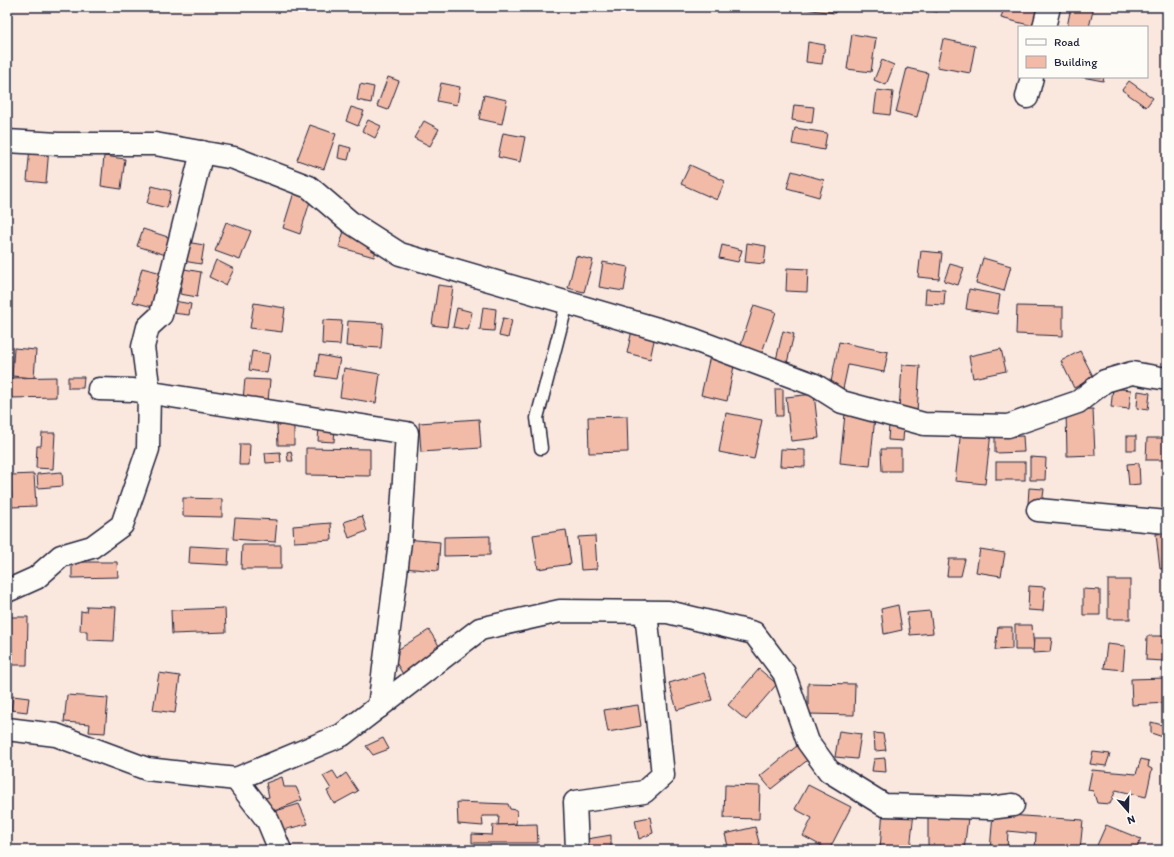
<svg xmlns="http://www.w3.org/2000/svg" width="1174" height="857" font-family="Itim,sans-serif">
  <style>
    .building { fill: #f2bba7; stroke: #22223b }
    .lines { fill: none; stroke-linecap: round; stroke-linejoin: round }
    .service-casing { stroke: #22223b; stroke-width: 15 }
    .minor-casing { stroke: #22223b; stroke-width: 25 }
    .service { stroke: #fdfcf7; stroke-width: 12 }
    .minor { stroke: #fdfcf7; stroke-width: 22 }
  </style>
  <rect width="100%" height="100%" fill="#fae8df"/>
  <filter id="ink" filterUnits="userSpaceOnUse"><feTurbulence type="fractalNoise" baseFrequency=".025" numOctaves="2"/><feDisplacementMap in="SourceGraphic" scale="8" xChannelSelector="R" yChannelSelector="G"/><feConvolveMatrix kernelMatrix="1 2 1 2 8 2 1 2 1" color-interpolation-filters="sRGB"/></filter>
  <g filter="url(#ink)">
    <g class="building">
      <polygon points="804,7 836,7 835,13 804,9"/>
      <polygon points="872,7 909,7 909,10"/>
      <polygon points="918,7 938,7 937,12"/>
      <polygon points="1004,7 1038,7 1033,26 1001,18"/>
      <polygon points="1071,7 1094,7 1089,27 1067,27"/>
      <polygon points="852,34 876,38 871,72 847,69"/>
      <polygon points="943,39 975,46 970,73 937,67"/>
      <polygon points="808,42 825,45 822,64 806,62"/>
      <polygon points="882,60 894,65 886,85 874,80"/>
      <polygon points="907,68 928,73 917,117 896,112"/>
      <polygon points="388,77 399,81 388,110 377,106"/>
      <polygon points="1082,77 1104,77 1103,81"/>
      <polygon points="1129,81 1153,98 1146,107 1122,90"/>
      <polygon points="441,83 460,87 457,105 437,101"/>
      <polygon points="360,84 374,87 371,103 357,100"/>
      <polygon points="877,90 893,92 890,115 874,113"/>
      <polygon points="484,95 507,100 502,124 479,119"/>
      <polygon points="794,105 814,107 812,123 792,120"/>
      <polygon points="351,107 364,111 358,126 346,121"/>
      <polygon points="368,120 381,126 375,138 362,131"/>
      <polygon points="424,121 439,129 430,146 414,138"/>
      <polygon points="310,125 336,134 324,169 297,160"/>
      <polygon points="795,128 827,133 824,150 792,144"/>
      <polygon points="503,133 525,137 520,162 498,157"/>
      <polygon points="340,145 351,148 348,160 338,158"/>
      <polygon points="30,147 49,148 46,183 27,181"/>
      <polygon points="104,156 125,159 121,189 101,186"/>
      <polygon points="690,165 725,181 717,200 681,184"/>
      <polygon points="792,171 824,180 819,197 787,188"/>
      <polygon points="152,186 171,191 167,208 147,203"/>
      <polygon points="295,189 312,195 300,234 283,228"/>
      <polygon points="226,222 251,231 240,260 215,251"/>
      <polygon points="143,229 171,238 166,255 137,246"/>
      <polygon points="344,231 379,241 374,257 339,247"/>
      <polygon points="180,241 204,245 201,264 177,260"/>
      <polygon points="747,243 766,246 764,264 745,262"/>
      <polygon points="722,245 742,250 738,262 719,258"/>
      <polygon points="921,251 942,253 939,279 918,277"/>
      <polygon points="576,256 593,260 584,292 568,288"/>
      <polygon points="983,258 1011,266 1004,291 976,283"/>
      <polygon points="216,260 234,269 226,285 209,277"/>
      <polygon points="603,262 628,267 624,291 599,287"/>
      <polygon points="950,264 964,268 958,285 944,281"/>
      <polygon points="142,268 170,275 161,309 133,302"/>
      <polygon points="787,268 808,269 807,292 786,291"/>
      <polygon points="184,269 201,272 197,297 180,294"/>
      <polygon points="438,285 453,287 447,327 432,325"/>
      <polygon points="926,289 945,290 944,305 925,304"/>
      <polygon points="969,289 1000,295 997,314 966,309"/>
      <polygon points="174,301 191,304 189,315 172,313"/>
      <polygon points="254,303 285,308 282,332 250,328"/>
      <polygon points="754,305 776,312 761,355 740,348"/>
      <polygon points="1017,306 1063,307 1063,336 1016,334"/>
      <polygon points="483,307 496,309 494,331 480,330"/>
      <polygon points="457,308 472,312 468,330 453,327"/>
      <polygon points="503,318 512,320 508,338 499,336"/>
      <polygon points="323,320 342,321 340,345 322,344"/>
      <polygon points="348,321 383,323 381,348 346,346"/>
      <polygon points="632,330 655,336 650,359 627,353"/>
      <polygon points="783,331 794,334 787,363 776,360"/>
      <polygon points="839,342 888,352 884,372 848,365 843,389 830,387"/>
      <polygon points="14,348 36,350 34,378 12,376"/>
      <polygon points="1001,349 1006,371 973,378 969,356"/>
      <polygon points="252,351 270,354 267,373 249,370"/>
      <polygon points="1080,351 1094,378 1074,388 1061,361"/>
      <polygon points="319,355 340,359 336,379 316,376"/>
      <polygon points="710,356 735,361 727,401 701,395"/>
      <polygon points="902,365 920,366 917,412 899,411"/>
      <polygon points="344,368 380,374 376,403 340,397"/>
      <polygon points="56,377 56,397 10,398 7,378"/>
      <polygon points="68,377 84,377 83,388 68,388"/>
      <polygon points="245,379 270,380 268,401 243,399"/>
      <polygon points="1113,388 1131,390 1129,409 1111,407"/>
      <polygon points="775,389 783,389 783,416 776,416"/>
      <polygon points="1138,391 1150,393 1148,410 1137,408"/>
      <polygon points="814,394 819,438 791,441 786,397"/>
      <polygon points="1093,409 1095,455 1067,456 1066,410"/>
      <polygon points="726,413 762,420 754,459 719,452"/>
      <polygon points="845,414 875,417 870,466 840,463"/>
      <polygon points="627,416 628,452 589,453 588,417"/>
      <polygon points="479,419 481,448 421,452 419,423"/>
      <polygon points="277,425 294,425 294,445 278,445"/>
      <polygon points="889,425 904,426 903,441 888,440"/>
      <polygon points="319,426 335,427 334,442 318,441"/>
      <polygon points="961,430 991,433 985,484 955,481"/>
      <polygon points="42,433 55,433 53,469 36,468 37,446 41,446"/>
      <polygon points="1023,436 1024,452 995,453 995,437"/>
      <rect x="1127" y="436" width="9" height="14"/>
      <polygon points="1147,438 1167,438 1167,460 1146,460"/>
      <polygon points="240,444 250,444 249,465 239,465"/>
      <polygon points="306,448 370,449 370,476 306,475"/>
      <polygon points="781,449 805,450 805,467 780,466"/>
      <polygon points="881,449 901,449 901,471 882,471"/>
      <polygon points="291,451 293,461 288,461 287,452"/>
      <polygon points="280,452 281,462 266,463 265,453"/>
      <polygon points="1030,457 1046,458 1045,480 1030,480"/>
      <rect x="996" y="462" width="29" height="18"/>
      <polygon points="1139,463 1140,484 1129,485 1127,464"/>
      <polygon points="62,472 63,486 38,488 37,474"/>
      <polygon points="34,474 36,506 12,507 11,475"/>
      <polygon points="7,475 10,475 11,506 7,507"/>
      <polygon points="1029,488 1044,489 1042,505 1028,504"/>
      <polygon points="183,498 222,499 222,517 183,516"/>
      <rect x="7" y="513" width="2" height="34"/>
      <polygon points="362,516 367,531 349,538 344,522"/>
      <polygon points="235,518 277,520 275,542 233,539"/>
      <polygon points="331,523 332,540 294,542 293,526"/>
      <polygon points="566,530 571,564 538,569 533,535"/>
      <polygon points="1167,533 1167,568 1160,569 1156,534"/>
      <polygon points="490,536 490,555 444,556 444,537"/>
      <polygon points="595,536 597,569 581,570 578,537"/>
      <polygon points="405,539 440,542 438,571 403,568"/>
      <polygon points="242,545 281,545 281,569 241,569"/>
      <polygon points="190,546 229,548 228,565 189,563"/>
      <polygon points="980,549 1005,553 1001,576 976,572"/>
      <polygon points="949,559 965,559 961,576 947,576"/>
      <polygon points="72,562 117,562 118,577 72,578"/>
      <rect x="1108" y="580" width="22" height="39"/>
      <polygon points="1029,586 1045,587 1043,611 1028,610"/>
      <polygon points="1083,589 1100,590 1100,615 1083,615"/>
      <polygon points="898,605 902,630 884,634 881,609"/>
      <polygon points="87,606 116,607 114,641 87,640 87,631 80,631 81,611 86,612"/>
      <polygon points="225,608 226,632 172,634 171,610"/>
      <polygon points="930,611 933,633 910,635 907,613"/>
      <polygon points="7,617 28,617 27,665 7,665"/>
      <polygon points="1015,625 1032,625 1034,650 1015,650"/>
      <polygon points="998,627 1012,627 1012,649 995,650"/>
      <polygon points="429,630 443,652 404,676 391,654"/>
      <polygon points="1147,636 1165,636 1164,661 1146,660"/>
      <polygon points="1034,638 1052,638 1050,652 1033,653"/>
      <polygon points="1107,644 1125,646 1123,670 1104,668"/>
      <polygon points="759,669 777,684 746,720 728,705"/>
      <polygon points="159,673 180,676 175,713 153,710"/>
      <polygon points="704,673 712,700 677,710 669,683"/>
      <polygon points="1165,678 1166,703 1132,705 1131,679"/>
      <polygon points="808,683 855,684 854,715 808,714"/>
      <polygon points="67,695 108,698 105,733 89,732 90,724 64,722"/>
      <polygon points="13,696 29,698 27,712 11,710"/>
      <polygon points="638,705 641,726 608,732 604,710"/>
      <polygon points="1151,722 1166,726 1163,737 1151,733"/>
      <polygon points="839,731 861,734 857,759 835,757"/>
      <polygon points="874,733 883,734 886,750 875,751"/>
      <polygon points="383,738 389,749 373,755 366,746"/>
      <polygon points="803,741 814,755 771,789 760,776"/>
      <polygon points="1093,752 1110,754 1106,766 1090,764"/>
      <polygon points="885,758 886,772 872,771 874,759"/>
      <polygon points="1141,759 1149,761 1148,767 1152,769 1146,797 1116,790 1110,804 1097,803 1093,791 1088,790 1092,770 1136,774"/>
      <polygon points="333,771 338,779 346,773 358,791 334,804 327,791 331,789 323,776"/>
      <polygon points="282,777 284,787 296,787 302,800 269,813 264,798 269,797 266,783"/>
      <polygon points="725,785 760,786 759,819 724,818"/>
      <polygon points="808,785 851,807 829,850 803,836 812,818 795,809"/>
      <polygon points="457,802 508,804 510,809 517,810 516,824 498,825 499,816 482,816 483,826 458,824"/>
      <polygon points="299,804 308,824 278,831 269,813"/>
      <polygon points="883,808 914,812 910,850 880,850"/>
      <polygon points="993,814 1083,820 1080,850 1035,850 1036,834 1008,831 1007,850 990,850"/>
      <polygon points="928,815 968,818 964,850 928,850"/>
      <polygon points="650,817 653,833 639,839 635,820"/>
      <polygon points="537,824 538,843 472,843 472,834 492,835 493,825"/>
      <polygon points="1106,825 1141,839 1136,850 1095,850"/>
      <polygon points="755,827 761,850 729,850 725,834"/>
      <polygon points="611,835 611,850 585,850 587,839"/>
    </g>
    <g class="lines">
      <g class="service-casing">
        <polyline id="service" points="541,448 537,418 567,303"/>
      </g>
      <g class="minor-casing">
        <g id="minor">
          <polyline points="1044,27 1049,7"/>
          <polyline points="1027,97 1032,77"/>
          <polyline points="7,141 58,144 155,144 234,158 309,187 350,222 400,254 692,339 815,385 842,402 924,424 1008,426 1078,402 1105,381 1132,373 1167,379"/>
          <polyline points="99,389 133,390 407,433 400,542 379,707"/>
          <polyline points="1038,510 1167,522"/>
          <polyline points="7,591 36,578 61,556 92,547 122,525 148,449 149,392 143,347 148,327 161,315 202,152"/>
          <polyline points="7,729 56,735 147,769 236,779 268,821 280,850"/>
          <polyline points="236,779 342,735 480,629 560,611 668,612 754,633 784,673 808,742 829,771 884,805 990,808 1013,805"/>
          <polyline points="577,850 575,802 644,792 663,775 646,612"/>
        </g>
      </g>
      <use href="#service" class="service"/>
      <use href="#minor" class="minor"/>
    </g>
  </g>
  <rect width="1174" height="857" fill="none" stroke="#fdfcf7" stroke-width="24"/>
  <rect x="12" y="12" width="1150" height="833" fill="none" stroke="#22223b" stroke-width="1.5" filter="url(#ink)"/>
  <rect x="1018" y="26" width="130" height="52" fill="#fdfcf7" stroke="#a5a5ac"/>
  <rect x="1026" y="39" width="20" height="6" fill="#fdfcf7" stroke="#a5a5ac"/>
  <text x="1054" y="46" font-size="12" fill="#22223b">Road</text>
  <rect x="1026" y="56" width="20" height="12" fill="#f2bba7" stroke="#a5a5ac"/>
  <text x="1054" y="66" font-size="12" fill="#22223b">Building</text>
  <g transform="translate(1128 811) rotate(160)" stroke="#fdfcf7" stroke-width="3" paint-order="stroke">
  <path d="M0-3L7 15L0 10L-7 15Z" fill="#22223b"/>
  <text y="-6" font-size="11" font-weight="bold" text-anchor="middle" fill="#22223b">N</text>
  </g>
</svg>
